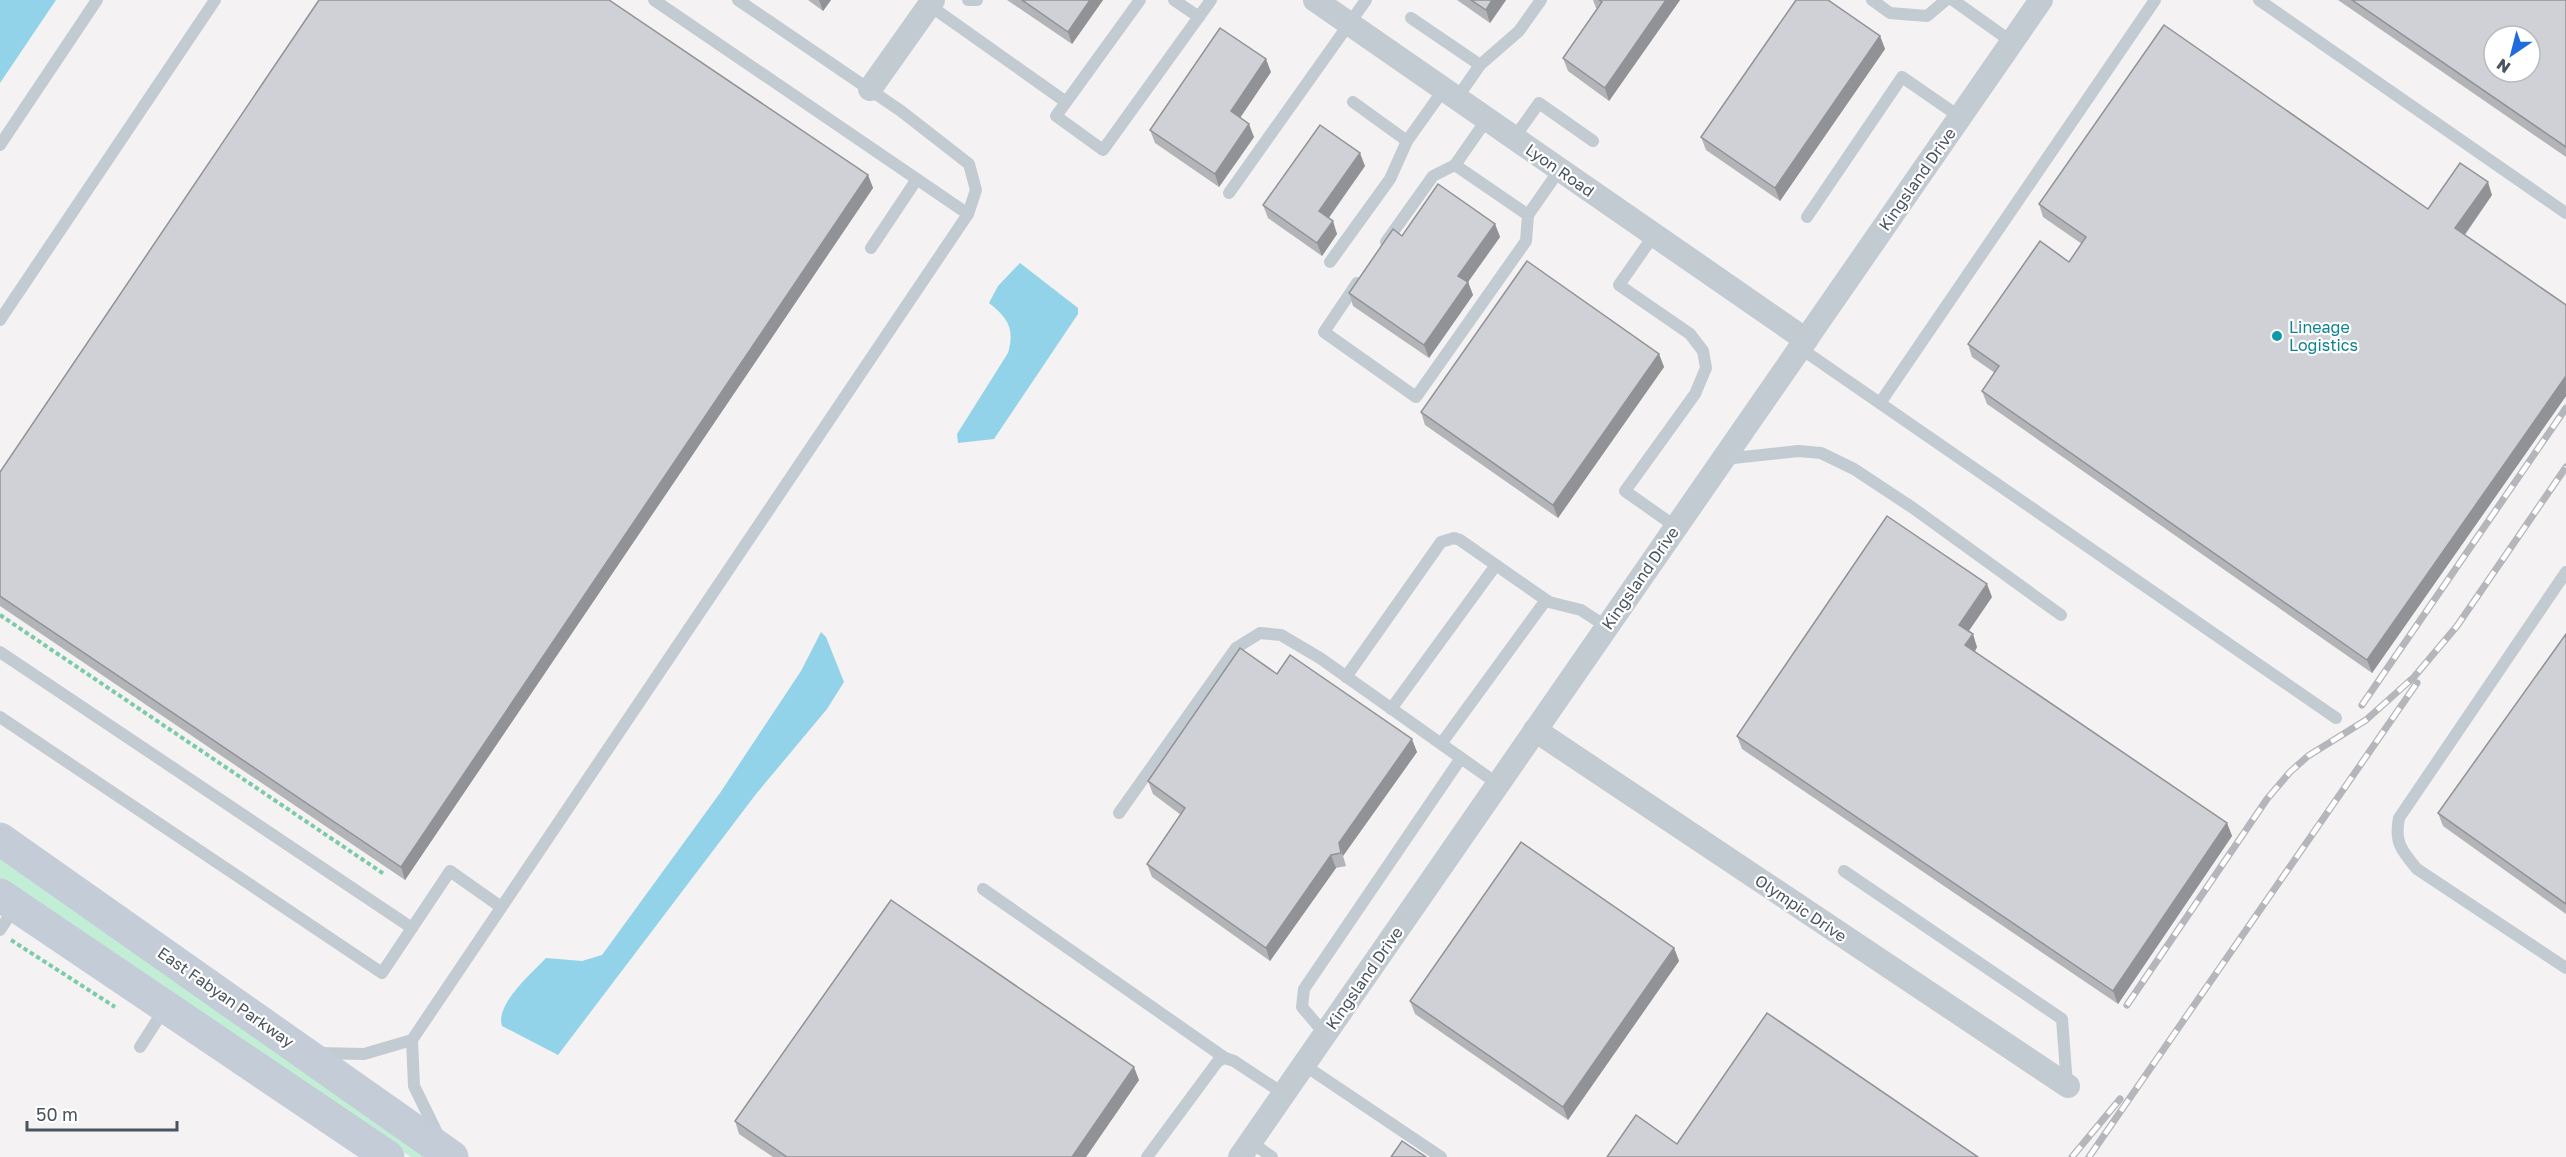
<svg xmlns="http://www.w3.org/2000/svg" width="2566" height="1157" font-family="'Golos Text',sans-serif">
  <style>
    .grass { fill: #c3eed6 }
    .water { fill: #92d3e9 }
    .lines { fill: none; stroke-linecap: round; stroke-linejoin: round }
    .path { stroke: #7ccba8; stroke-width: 4; stroke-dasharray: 4.5 3; stroke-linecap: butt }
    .lane { stroke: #c3cbd2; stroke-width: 12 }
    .street { stroke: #c3cbd2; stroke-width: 24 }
    .secondary { stroke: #c3ccd7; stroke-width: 33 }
    .rail-casing { stroke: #b4b6bb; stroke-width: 7 }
    .rail { stroke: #fff; stroke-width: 4.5; stroke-dasharray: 14; stroke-linecap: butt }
    .wall { fill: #b2b4b8 }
    .shaded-wall { fill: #919296 }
    .building { fill: #cfd1d6; stroke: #919296; stroke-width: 1.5; fill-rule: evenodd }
    .culture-dot { fill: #0f9aa8; stroke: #fff; stroke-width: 2 }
    .labels { text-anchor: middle; stroke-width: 4.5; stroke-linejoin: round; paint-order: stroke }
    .street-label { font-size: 16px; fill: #4a545e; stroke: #fff }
    .culture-label { font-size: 16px; fill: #0d838f; stroke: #fff; text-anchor: start }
  </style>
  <rect width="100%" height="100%" fill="#f4f2f2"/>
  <polygon class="grass" points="0,855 429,1157 411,1157 0,879"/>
  <g class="water">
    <polygon points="0,0 56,0 0,83"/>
    <path d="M1020,263l58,45v6l-84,125 -36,4 -1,-9 51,-81c7,-24 0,-35 -19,-50l9,-17z"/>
    <path d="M821,632l5,5 18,45 -17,27 -71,85 -198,261 -56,-29c-7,-22 30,-53 44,-68l36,3 20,-6 118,-162 81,-122z"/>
  </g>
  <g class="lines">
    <g class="path">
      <polyline points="0,615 384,874"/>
      <polyline points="11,940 115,1007"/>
    </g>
    <g class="lane">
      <polyline points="654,0 968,214"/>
      <polyline points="968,0 977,0"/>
      <polyline points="1140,0 1056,116 1103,150 1211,0"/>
      <polyline points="1174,0 1199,17"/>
      <polyline points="1872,0 1890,13 1927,16 1946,0"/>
      <polyline points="1953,0 2012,42"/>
      <polyline points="2259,0 2566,213"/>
      <polyline points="929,5 1066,102"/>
      <polyline points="1411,18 1480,65 1457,98"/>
      <polyline points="1480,65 1519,31 1541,0"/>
      <polyline points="1353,102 1407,141 1444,89"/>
      <polyline points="1487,119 1455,165 1528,215 1560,169"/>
      <polyline points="1514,138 1539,103 1593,141"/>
      <polyline points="0,145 97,0"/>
      <polyline points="1229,193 1366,0"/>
      <polyline points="1807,217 1902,77 1960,117"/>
      <polyline points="1654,235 1619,285 1690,334 1703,351 1706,368 1695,394 1625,491 1676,527"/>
      <polyline points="1386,242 1433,176 1455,165"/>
      <polyline points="871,248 917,179"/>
      <polyline points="1330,262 1390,179 1407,141"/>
      <polyline points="1357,283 1324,332 1416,397 1526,241 1528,215"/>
      <polyline points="0,320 215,0"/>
      <polyline points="1800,348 2336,718"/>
      <polyline points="1880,403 2155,0"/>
      <polyline points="1724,459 1798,451 1821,453 1854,469 1913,508 2061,615"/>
      <path d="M2566,572l-167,246c-5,25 3,33 18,51l149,99"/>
      <polyline points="0,652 412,928"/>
      <polyline points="1346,677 1441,542 1454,538 1460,540 1549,602 1581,610 1607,627"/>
      <polyline points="1391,709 1496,565"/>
      <polyline points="0,717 382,973 450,871 501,907"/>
      <polyline points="1441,744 1546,600"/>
      <polyline points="1461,758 1498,784"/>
      <polyline points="1119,813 1236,648 1260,633 1281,635 1320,658 1461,758 1304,989 1302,1007 1325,1034"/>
      <polyline points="1844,871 2062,1019 2067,1085"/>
      <polyline points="983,889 1225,1058"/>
      <polyline points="0,930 15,907"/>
      <polyline points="412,1040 414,1086 438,1135"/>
      <polyline points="140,1047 165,1008"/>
      <polyline points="318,1053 364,1054 412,1040 968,214 976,190 969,164 901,111 738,0"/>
      <polyline points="1304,1065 1441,1157"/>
      <polyline points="1251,1142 1272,1157"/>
      <polyline points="1147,1157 1218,1061 1225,1058 1234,1061 1284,1094"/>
    </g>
    <g class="street">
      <polyline points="1315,0 1806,340"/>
      <polyline points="870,89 933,0"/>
      <polyline points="1535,730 2068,1086"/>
      <polyline points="1240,1157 2041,0"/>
    </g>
    <g class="secondary">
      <polyline points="0,839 452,1157"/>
      <polyline points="0,895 388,1157"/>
    </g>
    <g class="rail-casing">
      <g id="rail">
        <polyline points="2362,705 2566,408"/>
        <polyline points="2127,1005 2267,799 2290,772 2308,756 2366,720 2414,677 2457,626 2566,467"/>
        <polyline points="2072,1157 2120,1099"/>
        <polyline points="2089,1157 2417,683"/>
      </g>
    </g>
    <use href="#rail" class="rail"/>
  </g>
  <g class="wall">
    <polygon points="808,0 831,0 823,11"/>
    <polygon points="1007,0 1103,0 1072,44"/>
    <polygon points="1457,0 1506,0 1490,23"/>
    <polygon points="1593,0 1680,0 1609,101 1568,71 1563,58 1598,9 1596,8"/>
    <polygon points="2338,0 2566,0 2566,157"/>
    <polygon points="1880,36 1885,49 1780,201 1706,150 1701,137"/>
    <polygon points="1271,72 1240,117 1254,137 1219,187 1155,143 1150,130"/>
    <polygon points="1365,166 1329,218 1337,234 1322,256 1268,218 1263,205"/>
    <polygon points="868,175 873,188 405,880 0,606 0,472"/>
    <polygon points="2492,195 2465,235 2566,305 2566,396 2372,673 1987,404 1982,391 1995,373 1972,357 1968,344 2069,262 2082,244 2043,217 2039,204 2428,209"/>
    <polygon points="1495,224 1500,237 1468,282 1473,295 1429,358 1353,306 1349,293 1402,236"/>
    <polygon points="1659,354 1664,367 1558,518 1425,425 1421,412"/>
    <polygon points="1992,597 1968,632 1977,647 1975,652 2227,823 2232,836 2118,1004 1742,749 1737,736"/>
    <polygon points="2566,634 2566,914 2443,826 2438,813"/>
    <polygon points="1277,674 1417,752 1343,856 1346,866 1336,868 1270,961 1152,877 1147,864 1181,815 1153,794 1148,781"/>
    <polygon points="1674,948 1679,961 1568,1120 1415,1014 1410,1001"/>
    <polygon points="1139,1080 1086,1157 773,1157 739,1134 735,1121"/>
  </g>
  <g class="shaded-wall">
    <polygon points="819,0 831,0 823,11"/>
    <polygon points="1090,0 1103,0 1072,44 1068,32"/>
    <polygon points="1492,0 1506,0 1490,23 1486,10"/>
    <polygon points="1666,0 1680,0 1609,101 1605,88"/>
    <polygon points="1880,36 1885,49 1780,201 1775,188"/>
    <polygon points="1266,59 1271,72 1236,124 1231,111"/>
    <polygon points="1249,124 1254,137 1219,187 1215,174"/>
    <polygon points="1360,153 1365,166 1324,224 1319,211"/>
    <polygon points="868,175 873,188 405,880 401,867"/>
    <polygon points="2488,182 2492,195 2460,241 2455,228"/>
    <polygon points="1333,221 1337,234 1322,256 1317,243"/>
    <polygon points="1495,224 1500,237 1463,289 1458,276"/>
    <polygon points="1468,282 1473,295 1429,358 1424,345"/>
    <polygon points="1659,354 1664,367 1558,518 1553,505"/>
    <polygon points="2566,376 2566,396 2372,673 2367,660"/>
    <polygon points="1987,584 1992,597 1964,638 1959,625"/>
    <polygon points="1973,634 1977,647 1970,658 1965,645"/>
    <polygon points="1412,739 1417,752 1343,856 1346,866 1339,843"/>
    <polygon points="2227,823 2232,836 2118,1004 2113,991"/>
    <polygon points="1331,855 1336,868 1270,961 1266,948"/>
    <polygon points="1674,948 1679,961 1568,1120 1563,1107"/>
    <polygon points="1134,1067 1139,1080 1086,1157 1072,1157"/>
  </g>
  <g class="building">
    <polygon points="319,0 609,0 868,175 401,867 0,596 0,472"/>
    <polygon points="1022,0 1090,0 1068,32"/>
    <polygon points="1471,0 1492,0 1486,10"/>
    <polygon points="1599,0 1666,0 1605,88 1563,58 1602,2"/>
    <polygon points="1796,0 1828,0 1880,36 1775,188 1701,137"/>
    <path d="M2352,0h214v147zM2494,36h36v36h-36z"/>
    <polygon points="2164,25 2428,209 2460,163 2488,182 2455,228 2566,305 2566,376 2367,660 1982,391 1999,366 1968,344 2040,241 2069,262 2086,237 2039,204"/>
    <polygon points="1220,28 1266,59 1231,111 1249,124 1215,174 1150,130"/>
    <polygon points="1320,125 1360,153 1319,211 1333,221 1317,243 1263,205"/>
    <polygon points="1438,184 1495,224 1458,276 1468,282 1424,345 1349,293 1393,229 1402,236"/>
    <polygon points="1527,261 1659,354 1553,505 1421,412"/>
    <polygon points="1887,516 1987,584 1959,625 1973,634 1965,645 2227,823 2113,991 1737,736"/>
    <polygon points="2566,634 2566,904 2438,813"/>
    <polygon points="1240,648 1277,674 1290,655 1412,739 1339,843 1341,853 1331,855 1266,948 1147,864 1185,808 1148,781"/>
    <polygon points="1521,842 1674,948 1563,1107 1410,1001"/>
    <polygon points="891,900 1134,1067 1072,1157 787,1157 735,1121"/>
    <polygon points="1767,1013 1978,1157 1607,1157 1636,1115 1677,1144"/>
    <polygon points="1402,1141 1426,1157 1391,1157"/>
  </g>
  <circle class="culture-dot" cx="2277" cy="336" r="6"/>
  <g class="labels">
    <g class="street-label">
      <text transform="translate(1560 170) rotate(35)" y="6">Lyon Road</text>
      <text transform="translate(1917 179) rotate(-55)" y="6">Kingsland Drive</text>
      <text transform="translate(1640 578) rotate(-55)" y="6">Kingsland Drive</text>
      <text transform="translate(1801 908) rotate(34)" y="6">Olympic Drive</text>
      <text transform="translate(1364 978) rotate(-55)" y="6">Kingsland Drive</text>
      <text transform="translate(226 997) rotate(35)" y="6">East Fabyan Parkway</text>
    </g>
    <g class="culture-label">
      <text x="2289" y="333">Lineage<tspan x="2289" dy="18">Logistics</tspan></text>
    </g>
  </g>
  <g transform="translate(2512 54) rotate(215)"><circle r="28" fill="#ffffff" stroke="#b7bbbf" stroke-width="1.5"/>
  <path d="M0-4.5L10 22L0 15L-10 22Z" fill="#226bde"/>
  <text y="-9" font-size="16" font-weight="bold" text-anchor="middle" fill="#4a545e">N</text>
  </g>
  <path d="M27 1121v9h150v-9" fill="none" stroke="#4a545e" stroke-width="3"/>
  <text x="36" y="1121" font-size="18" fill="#4a545e" stroke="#ffffff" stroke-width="4.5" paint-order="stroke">50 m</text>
</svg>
